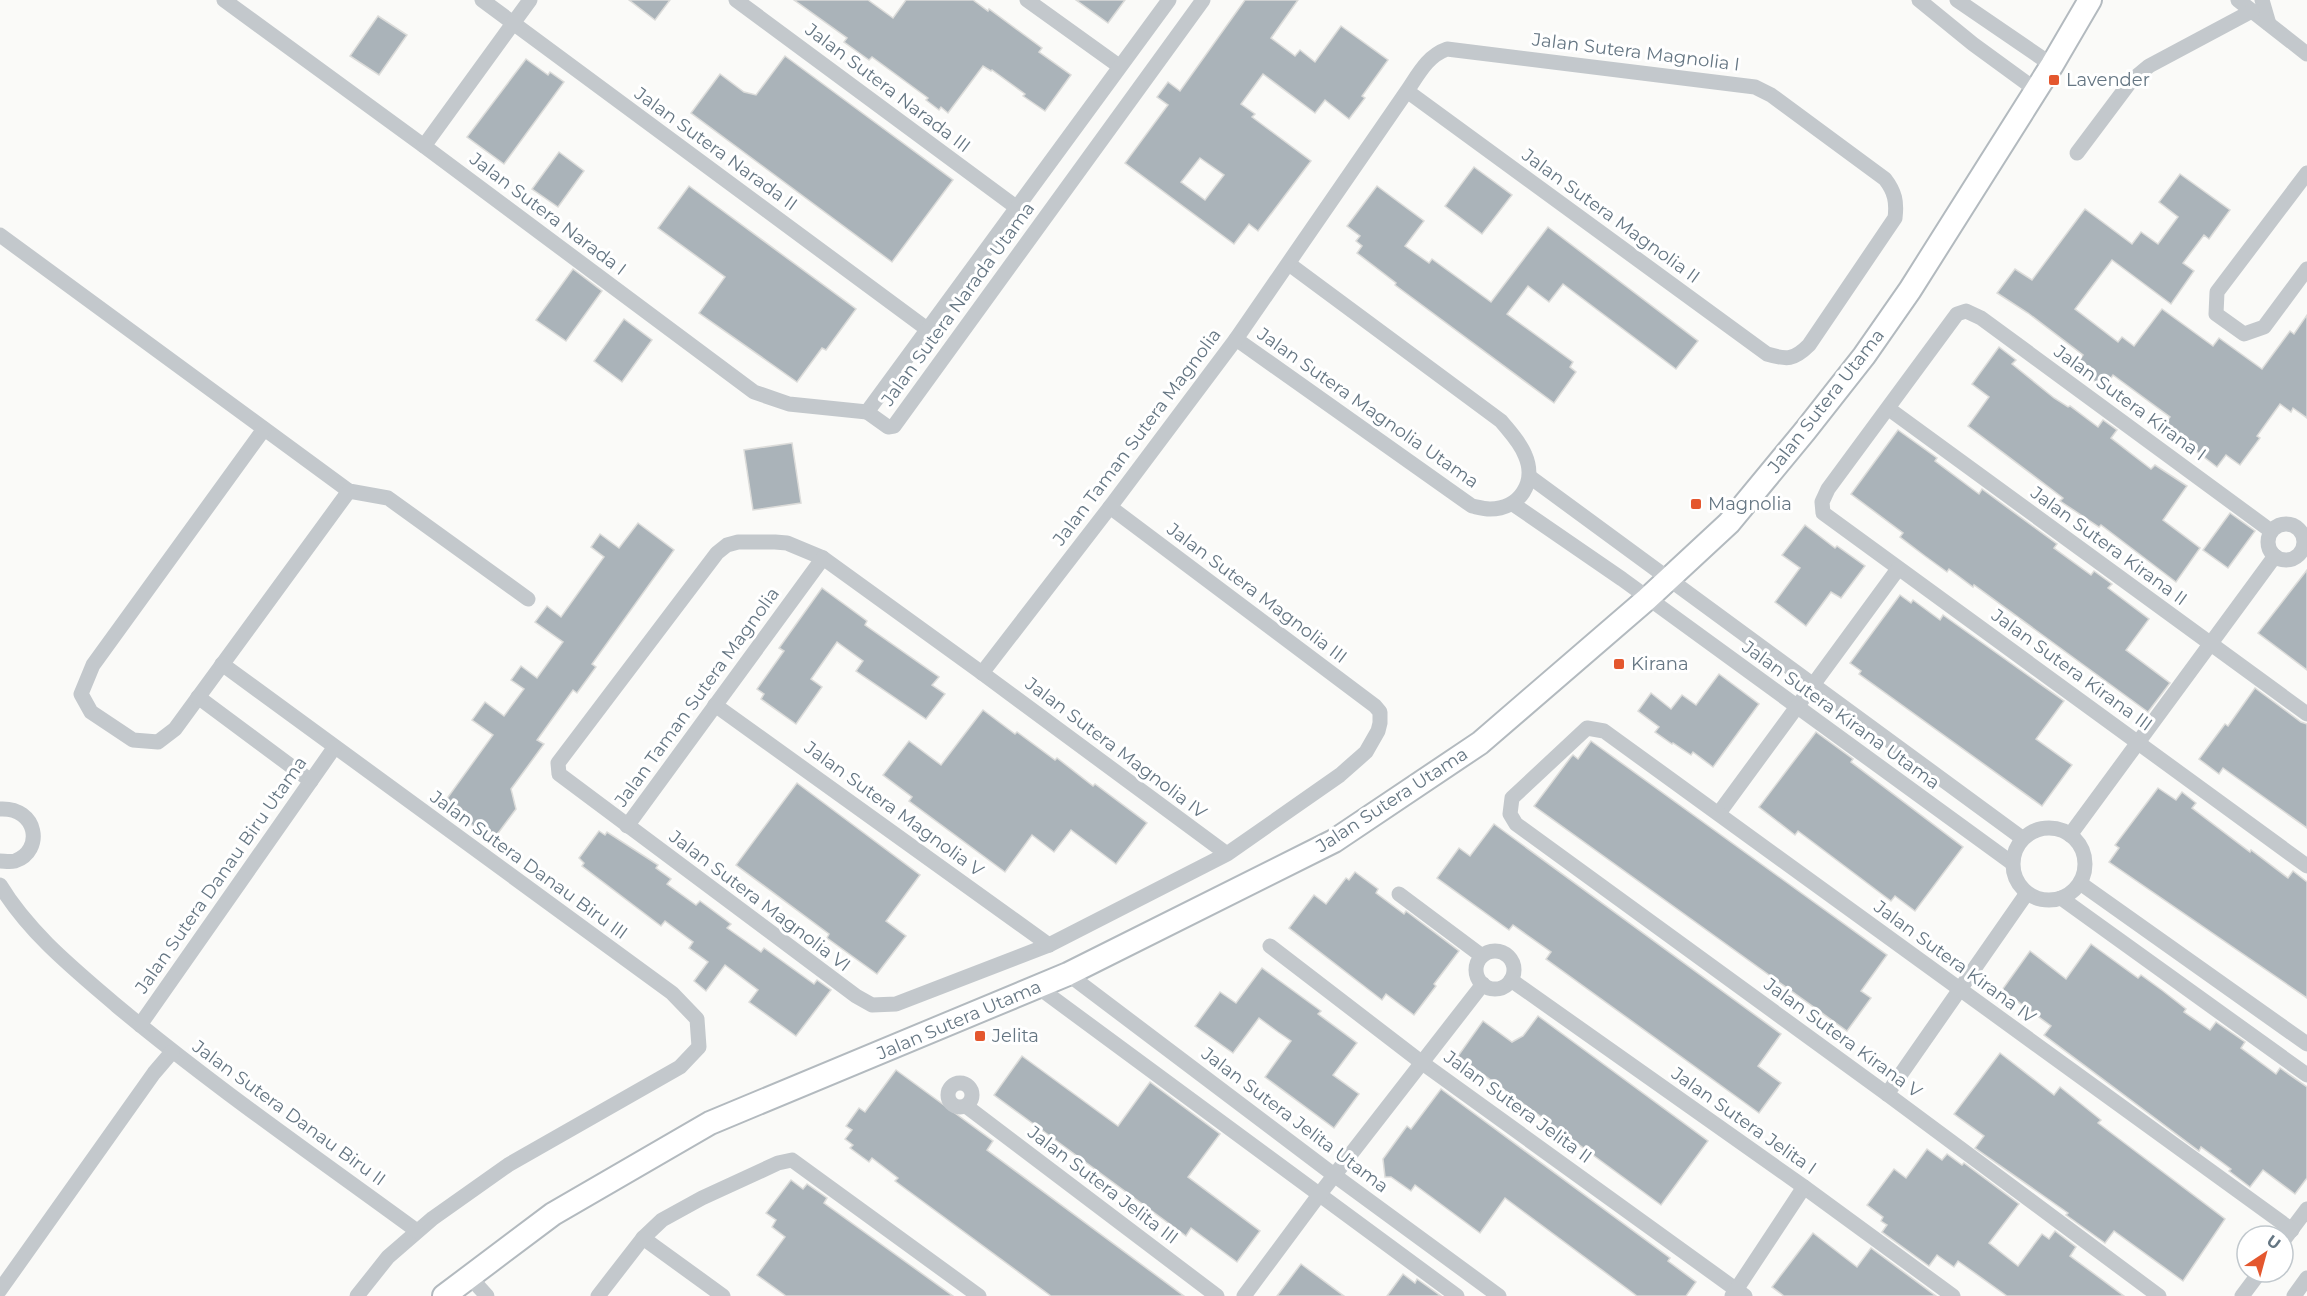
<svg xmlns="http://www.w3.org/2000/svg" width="2307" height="1296" font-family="Montserrat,sans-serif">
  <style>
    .building { fill: #aab3b9; stroke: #dcdcda; stroke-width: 1.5; fill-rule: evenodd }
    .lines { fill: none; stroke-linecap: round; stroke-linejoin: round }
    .secondary-casing { stroke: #b3babf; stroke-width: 26 }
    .street { stroke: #c3c8cc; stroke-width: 15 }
    .secondary { stroke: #fff; stroke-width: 22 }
    .poi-dot { fill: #e4572e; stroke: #fff; stroke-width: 2 }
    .labels { text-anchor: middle; stroke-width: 6; stroke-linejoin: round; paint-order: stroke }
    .street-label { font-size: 18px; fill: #657683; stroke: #fff }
    .poi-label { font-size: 18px; fill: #657683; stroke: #fff; text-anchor: start }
  </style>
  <rect width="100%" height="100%" fill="#fafaf8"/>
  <g class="building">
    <polygon points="629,0 670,0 655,20"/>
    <polygon points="794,0 868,0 893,18 906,0 973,0 988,11 989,9 1042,48 1039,52 1071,75 1045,111 1023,96 1025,94 992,70 991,71 983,66 948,113 941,107 939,110 926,100 928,98 872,57 869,60 844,42 847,38"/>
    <polygon points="1076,0 1125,0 1108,23"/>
    <path d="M1245,0h53l-27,38 24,18 5,-6 15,12 26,-36 47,34 -26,36 3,2 -16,21 -24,-19 -10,13 -52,-39 -22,30 14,10 -3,3 59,44 -53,70 -9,-7 -15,20 -109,-81 43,-58 -11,-8 11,-15 12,9zM1200,158l24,17 -19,25 -24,-18z"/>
    <polygon points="378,16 407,35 379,75 350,56"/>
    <polygon points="785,56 953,180 892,262 691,113 720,74 744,92 756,95"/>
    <polygon points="526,59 548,75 550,72 564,82 504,164 467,137"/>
    <polygon points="559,152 584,171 558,207 532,189"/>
    <polygon points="1474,167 1512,195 1482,234 1445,206"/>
    <polygon points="2180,174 2230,210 2209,239 2204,235 2183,263 2194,271 2171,304 2112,260 2075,309 2118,342 2122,337 2134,346 2162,309 2213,346 2219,338 2262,369 2290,331 2294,334 2307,315 2307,418 2293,408 2291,412 2280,404 2257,436 2260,438 2240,465 2226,455 2217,467 2163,426 2170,417 2113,375 2104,388 2075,367 2083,355 2028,313 1997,293 2015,269 2032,280 2085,209 2132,244 2141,232 2158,244 2178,217 2159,202"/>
    <polygon points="689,186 856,309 826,350 822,348 797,382 699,313 725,277 658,228"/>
    <polygon points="1377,186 1424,221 1405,246 1429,263 1432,259 1491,302 1548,227 1698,341 1676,369 1563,284 1549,302 1528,286 1507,314 1573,362 1570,367 1576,372 1554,403 1395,285 1396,283 1357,253 1362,246 1356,241 1360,236 1347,226"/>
    <polygon points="573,269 602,291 566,341 536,320"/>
    <polygon points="624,319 652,340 622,382 594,361"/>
    <polygon points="1999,347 2016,360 2012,364 2054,398 2068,407 2070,406 2098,427 2103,420 2117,430 2111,438 2151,469 2155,465 2187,486 2163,520 2200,548 2176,582 2101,525 2099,527 2060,501 2063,498 1968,426 1989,397 1972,384"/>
    <polygon points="1898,430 1937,458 1935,461 1979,494 1982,489 2057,544 2054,548 2091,575 2094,571 2112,584 2108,588 2149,619 2126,650 2170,683 2148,712 1974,585 1973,587 1949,569 1947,572 1925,556 1900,537 1903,533 1851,494"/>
    <polygon points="792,443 801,503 753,510 744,450"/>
    <polygon points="2230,513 2255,531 2228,568 2203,550"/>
    <polygon points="638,523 674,550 592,664 596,667 577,693 573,690 537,740 544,744 511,789 516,809 493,840 443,804 493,735 472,720 485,702 504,716 524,689 511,680 521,666 537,678 563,642 535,622 547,606 561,617 604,557 591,547 600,534 619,548"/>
    <polygon points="1805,525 1835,548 1837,546 1865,566 1841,598 1831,592 1806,626 1775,602 1800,568 1782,555"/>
    <polygon points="2307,570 2307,670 2258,633"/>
    <polygon points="822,588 867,621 865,625 939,677 932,685 945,694 926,719 856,671 863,661 837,642 811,679 822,687 796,724 761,699 764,694 757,689 784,651 779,648"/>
    <polygon points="1900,595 1911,603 1913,600 1940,620 1943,615 2064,701 2036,739 2072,765 2042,806 1859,674 1861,671 1850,663"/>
    <polygon points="1719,674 1759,704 1713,767 1693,752 1691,755 1673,743 1672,744 1655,732 1659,727 1638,711 1651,693 1671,709 1682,695 1696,705"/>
    <polygon points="2255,688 2301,722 2307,724 2307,828 2223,768 2219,774 2199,759 2225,724 2228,726"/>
    <polygon points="983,710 1015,734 1017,732 1055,760 1057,758 1093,786 1095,784 1147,823 1116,864 1071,830 1054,852 1032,835 1005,872 909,801 912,797 883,775 909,741 941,765"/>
    <polygon points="1816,732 1853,759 1851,762 1963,847 1915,911 1895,896 1891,901 1798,831 1795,835 1759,807"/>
    <polygon points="1591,741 1887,955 1861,991 1871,998 1847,1031 1534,806 1571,757 1573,755 1578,759"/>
    <polygon points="797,783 920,875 886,921 906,936 877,974 827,938 829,934 736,865"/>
    <polygon points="2158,788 2176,800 2182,792 2196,803 2192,808 2250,852 2251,850 2288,878 2293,871 2307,882 2307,998 2109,862 2119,848 2115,845"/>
    <polygon points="1494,824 1781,1034 1758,1066 1781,1083 1759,1113 1546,959 1551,952 1513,925 1509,930 1437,878 1459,848 1470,856"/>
    <polygon points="599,831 605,835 607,832 658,865 656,868 671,879 667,884 696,905 700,901 731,924 727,928 761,952 764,948 814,984 817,980 831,990 796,1036 749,1002 758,990 725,965 706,991 694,981 708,962 689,948 693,942 665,921 661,926 582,866 584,863 579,858"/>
    <polygon points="1355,872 1378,889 1376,893 1404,914 1406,911 1459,951 1434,984 1436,986 1414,1015 1386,994 1382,1000 1289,928 1314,895 1326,904 1346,878 1349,880"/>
    <polygon points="2091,944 2138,978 2141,975 2163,991 2186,1009 2184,1012 2210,1030 2216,1022 2245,1042 2241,1048 2276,1074 2280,1068 2307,1087 2307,1178 2295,1194 2263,1170 2250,1187 2229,1171 2231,1169 2201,1147 2199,1151 2044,1035 2051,1026 2002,990 2030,951 2066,979"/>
    <polygon points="1262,968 1321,1011 1318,1014 1357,1043 1333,1075 1359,1094 1334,1128 1265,1077 1291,1041 1278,1032 1259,1018 1233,1053 1195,1026 1220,992 1236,1003"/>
    <polygon points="1538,1016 1708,1141 1661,1205 1458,1056 1483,1021 1512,1042 1523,1036"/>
    <polygon points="2000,1053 2054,1095 2060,1087 2101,1120 2098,1123 2225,1219 2183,1281 2114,1231 2105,1243 2066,1215 2068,1213 1975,1148 1984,1136 1954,1114"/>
    <polygon points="1022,1056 1118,1126 1150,1082 1220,1134 1188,1177 1260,1231 1237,1262 1191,1228 1186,1236 994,1095"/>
    <polygon points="896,1070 993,1141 987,1150 1184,1296 1051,1296 895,1181 898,1178 872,1158 869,1162 850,1148 853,1145 845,1139 852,1130 846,1126 859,1108 865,1112"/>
    <polygon points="1441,1089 1670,1258 1668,1261 1696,1282 1686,1296 1637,1296 1505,1198 1480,1233 1415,1185 1411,1191 1391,1177 1385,1177 1383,1159 1407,1126 1411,1129"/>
    <polygon points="1927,1149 1942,1160 1947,1154 1962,1165 1964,1163 2019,1204 1989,1243 2018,1266 2042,1234 2049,1239 2055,1231 2076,1247 2070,1256 2124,1296 2007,1296 1958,1261 1954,1267 1937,1255 1929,1266 1882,1232 1887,1225 1881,1221 1883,1217 1867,1205 1894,1169 1906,1178"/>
    <polygon points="791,1180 803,1189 807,1184 827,1198 824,1203 953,1296 786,1296 757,1275 785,1237 772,1227 776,1220 766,1213"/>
    <polygon points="1813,1233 1857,1267 1871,1248 1936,1296 1784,1296 1772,1287"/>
    <polygon points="1301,1264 1344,1296 1277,1296"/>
    <polygon points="1403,1274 1415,1283 1417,1279 1441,1296 1387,1296"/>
  </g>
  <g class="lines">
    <g class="secondary-casing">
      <polyline id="secondary" points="444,1296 553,1214 710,1123 1068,974 1334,841 1480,743 1647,599 1729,523 1805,431 1864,356 1910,290 2052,65 2090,0"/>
    </g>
    <g class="street">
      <polyline points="224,0 424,146 754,392 789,404 867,412"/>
      <polyline points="482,0 927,329"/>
      <polyline points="736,0 1016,207"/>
      <polyline points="1027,0 1119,66"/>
      <polyline points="1169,0 867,412 888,427 894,426 1203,0"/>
      <polyline points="1919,0 1973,44 2036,90"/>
      <polyline points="1957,0 2052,65"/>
      <polyline points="2238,0 2307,54"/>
      <polyline points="2262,0 2269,24"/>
      <polyline points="424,146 530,0"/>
      <polyline points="2077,153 2131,81 2149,66 2252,11"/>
      <polyline points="2307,173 2217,292 2216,314 2244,334 2264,327 2307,269"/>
      <polyline points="0,235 349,491 388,498 528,599"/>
      <path d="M1236,339l236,167c5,1 12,3 18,3 30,0 47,-27 35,-54 -5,-13 -15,-23 -24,-34l-212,-157"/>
      <polyline points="1889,409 2307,714"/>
      <polyline points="264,429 93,665 81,694 91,712 133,740 158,742 175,729 349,491"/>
      <polyline points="1530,477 2022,838"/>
      <polyline points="1513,504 1622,579 2012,863"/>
      <polyline points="1110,507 1375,706 1380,712 1380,723 1378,731 1366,752 1340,775 1227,854 1049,945 896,1004 872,1005 856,996 559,774 558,763 717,553 727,545 738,542 775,542 787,543 823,558 982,673 1227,854"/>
      <circle cx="2286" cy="542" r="18"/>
      <polyline points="2271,531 1981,318 1966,311 1957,314 1828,489 1822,502 1823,513 2307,866"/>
      <polyline points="222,664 672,993 697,1019 699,1047 680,1067 508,1165 433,1218 388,1257 357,1296"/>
      <path d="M982,673l128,-166 126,-168 171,-248c11,-16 20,-35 40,-42l308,38 16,8 114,84c10,13 12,23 10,39l-86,127c-15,15 -22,15 -42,9l-360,-263"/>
      <polyline points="198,697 311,781"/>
      <polyline points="715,705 1049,945"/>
      <path d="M0,809c38,-2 44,42 15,52 -5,1 -11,0 -15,0"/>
      <polyline points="1719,813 1898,569"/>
      <polyline points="627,826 823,558"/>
      <circle cx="2049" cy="864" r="36"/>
      <polyline points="2070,835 2275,556"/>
      <polyline points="2080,883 2307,1044"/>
      <path d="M0,885c29,48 74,84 117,121 96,80 199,151 300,225"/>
      <polyline points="1399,894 1482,956"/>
      <polyline points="2061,898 2307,1075"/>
      <polyline points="1270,946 1421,1062 1745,1296"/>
      <circle cx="1495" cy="970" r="19"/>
      <polyline points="1068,974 1334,1175 1499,1296"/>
      <polyline points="1511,980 1804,1187 1953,1296"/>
      <polyline points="1038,987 1457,1296"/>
      <polyline points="140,1025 334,748"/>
      <circle cx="960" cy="1095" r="12"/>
      <polyline points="1887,1094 2027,893"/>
      <polyline points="966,1106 1217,1296"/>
      <polyline points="643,1238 723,1296"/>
      <polyline points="2283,1241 2307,1209"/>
      <polyline points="469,1276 487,1296"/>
      <polyline points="0,1290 154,1073 172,1052"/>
      <polyline points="598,1296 643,1238 662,1220 702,1198 778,1163 792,1160 979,1296"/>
      <polyline points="1244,1296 1319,1195 1483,984"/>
      <polyline points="1732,1296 1804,1187"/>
      <polyline points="2159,1296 1887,1094 1516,824 1510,814 1512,798 1587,728 1604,731 2292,1230"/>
      <polyline points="2242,1296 2260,1272"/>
      <polyline points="2294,1296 2307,1278"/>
    </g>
    <use href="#secondary" class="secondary"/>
  </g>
  <g class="poi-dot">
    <rect x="2048" y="74" width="12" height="12" rx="3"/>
    <rect x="1690" y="498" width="12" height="12" rx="3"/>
    <rect x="1613" y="658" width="12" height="12" rx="3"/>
    <rect x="974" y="1030" width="12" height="12" rx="3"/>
  </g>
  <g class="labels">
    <g class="street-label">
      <text transform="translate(1636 52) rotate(7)" y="6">Jalan Sutera Magnolia I</text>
      <text transform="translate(888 88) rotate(37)" y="6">Jalan Sutera Narada III</text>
      <text transform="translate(716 149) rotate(36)" y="6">Jalan Sutera Narada II</text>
      <text transform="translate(548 214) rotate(37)" y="6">Jalan Sutera Narada I</text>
      <text transform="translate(1611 216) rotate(36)" y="6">Jalan Sutera Magnolia II</text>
      <text transform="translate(958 304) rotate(-54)" y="6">Jalan Sutera Narada Utama</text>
      <text transform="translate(1826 401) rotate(-52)" y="6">Jalan Sutera Utama</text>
      <text transform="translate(2130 403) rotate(36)" y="6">Jalan Sutera Kirana I</text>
      <text transform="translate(1368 408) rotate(35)" y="6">Jalan Sutera Magnolia Utama</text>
      <text transform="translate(1137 437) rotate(-53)" y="6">Jalan Taman Sutera Magnolia</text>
      <text transform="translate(2109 546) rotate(36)" y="6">Jalan Sutera Kirana II</text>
      <text transform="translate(1257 593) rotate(37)" y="6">Jalan Sutera Magnolia III</text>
      <text transform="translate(2072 670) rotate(36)" y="6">Jalan Sutera Kirana III</text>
      <text transform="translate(697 697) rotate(-54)" y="6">Jalan Taman Sutera Magnolia</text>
      <text transform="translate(1841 715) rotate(36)" y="6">Jalan Sutera Kirana Utama</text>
      <text transform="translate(1116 748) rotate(37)" y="6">Jalan Sutera Magnolia IV</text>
      <text transform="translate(1392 800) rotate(-33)" y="6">Jalan Sutera Utama</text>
      <text transform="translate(894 809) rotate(36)" y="6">Jalan Sutera Magnolia V</text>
      <text transform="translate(529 865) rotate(36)" y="6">Jalan Sutera Danau Biru III</text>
      <text transform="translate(221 875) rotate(-55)" y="6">Jalan Sutera Danau Biru Utama</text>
      <text transform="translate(760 901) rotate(37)" y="6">Jalan Sutera Magnolia VI</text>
      <text transform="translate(1955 962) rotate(36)" y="6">Jalan Sutera Kirana IV</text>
      <text transform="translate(959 1020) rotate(-23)" y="6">Jalan Sutera Utama</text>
      <text transform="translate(1843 1038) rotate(36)" y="6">Jalan Sutera Kirana V</text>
      <text transform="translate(1518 1107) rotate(36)" y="6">Jalan Sutera Jelita II</text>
      <text transform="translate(289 1113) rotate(36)" y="6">Jalan Sutera Danau Biru II</text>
      <text transform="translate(1295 1120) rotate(37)" y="6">Jalan Sutera Jelita Utama</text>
      <text transform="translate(1744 1121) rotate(35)" y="6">Jalan Sutera Jelita I</text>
      <text transform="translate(1103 1185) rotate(37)" y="6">Jalan Sutera Jelita III</text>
    </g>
    <g class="poi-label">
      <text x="2066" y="86">Lavender</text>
      <text x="1708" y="510">Magnolia</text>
      <text x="1631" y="670">Kirana</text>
      <text x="992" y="1042">Jelita</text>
    </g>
  </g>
  <g transform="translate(2265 1254) rotate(36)"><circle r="28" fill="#ffffff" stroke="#c1c8cd" stroke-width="1.5"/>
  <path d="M0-4.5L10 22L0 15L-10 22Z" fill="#e4572e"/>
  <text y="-9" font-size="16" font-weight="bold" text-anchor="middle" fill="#657683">U</text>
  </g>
</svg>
